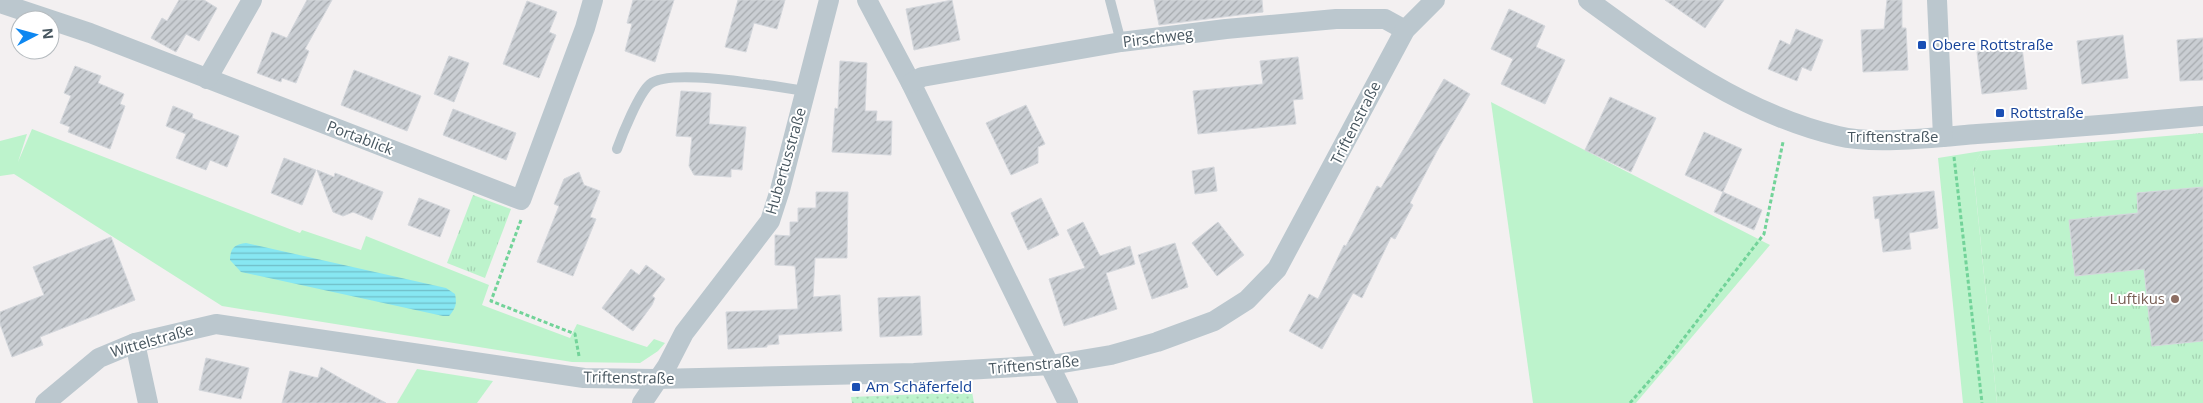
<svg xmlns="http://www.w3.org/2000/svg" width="2203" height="403" font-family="'Open Sans',sans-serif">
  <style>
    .grass { fill: #bdf3cc }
    .park { fill: url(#park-tufts) }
    .garden { fill: url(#garden-dots) }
    .water { fill: url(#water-rules) }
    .building { fill: url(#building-hatch); stroke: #d4d7dc }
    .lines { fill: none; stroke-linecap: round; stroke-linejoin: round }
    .path { stroke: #72d399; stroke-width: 3; stroke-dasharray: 4 2.5; stroke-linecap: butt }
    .lane { stroke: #bbc7ce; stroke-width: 10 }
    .street { stroke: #bbc7ce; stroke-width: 20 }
    .transit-dot { fill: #1a4fb4; stroke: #fff; stroke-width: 2 }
    .education-dot { fill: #8d6e63; stroke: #fff; stroke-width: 2 }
    .labels { text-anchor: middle; stroke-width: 4; stroke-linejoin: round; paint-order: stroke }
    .street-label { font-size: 15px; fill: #47565f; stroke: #fff }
    .transit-label { font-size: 15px; fill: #164399; stroke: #fff; text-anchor: start }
    .education-label { font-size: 15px; fill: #785e54; stroke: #fff; text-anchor: end }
  </style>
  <defs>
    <pattern id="park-tufts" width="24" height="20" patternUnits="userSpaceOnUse" patternTransform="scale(1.25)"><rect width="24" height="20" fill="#bdf3cc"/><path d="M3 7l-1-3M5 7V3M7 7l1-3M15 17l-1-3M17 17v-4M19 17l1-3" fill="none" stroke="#a4d2b2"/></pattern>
    <pattern id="garden-dots" width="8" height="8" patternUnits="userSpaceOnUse" patternTransform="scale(1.25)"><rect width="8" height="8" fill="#bdf3cc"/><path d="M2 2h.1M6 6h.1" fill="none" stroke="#a4d2b2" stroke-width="1.8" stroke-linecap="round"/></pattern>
    <pattern id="water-rules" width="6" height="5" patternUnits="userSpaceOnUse" patternTransform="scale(1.25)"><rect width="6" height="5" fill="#87e7f2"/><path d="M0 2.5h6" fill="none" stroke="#70bec7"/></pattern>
    <pattern id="building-hatch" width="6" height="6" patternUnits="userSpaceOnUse" patternTransform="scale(1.25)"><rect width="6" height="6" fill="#caced3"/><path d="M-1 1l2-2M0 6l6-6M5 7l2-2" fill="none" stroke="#a6aaae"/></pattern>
  </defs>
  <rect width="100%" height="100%" fill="#f3f0f1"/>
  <g class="grass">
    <polygon points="1491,102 1770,245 1636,403 1533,403"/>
    <polygon points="32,129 300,233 302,230 361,250 366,236 489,285 482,305 570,338 577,324 647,347 654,339 665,343 658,351 640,363 572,362 222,306 14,174 0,176 0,141 27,134 18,162"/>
    <polygon points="1982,151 1973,167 1997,403 1963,403 1938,158"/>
    <polygon points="417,369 493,381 477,403 397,403"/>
  </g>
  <g class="park">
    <polygon points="2203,133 2203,403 1997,403 1973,166 1982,151"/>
    <polygon points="473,195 511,209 485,278 447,263"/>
  </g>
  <polygon class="garden" points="972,392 974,403 852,403 851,397"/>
  <path class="water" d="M246,243l200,45 9,6c2,9 1,14 -6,22h-6l-202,-44 -11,-12c0,-12 5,-16 16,-17z"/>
  <g class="building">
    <polygon points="179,0 204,0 217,8 199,41 186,34 176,52 151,38 162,18 167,21"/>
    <polygon points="307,0 332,0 305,49 309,51 296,83 282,78 281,82 257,73 272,32 287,38"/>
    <polygon points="633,0 674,0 655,62 625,51 632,24 627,23"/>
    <polygon points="738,0 785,0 777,29 754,23 746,52 725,47"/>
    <polygon points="952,0 960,40 914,50 906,9"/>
    <polygon points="1154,0 1262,0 1263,12 1159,25"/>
    <polygon points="1665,0 1724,0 1705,28"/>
    <polygon points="1887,0 1902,0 1902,28 1906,28 1908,70 1863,72 1861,30 1884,29"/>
    <polygon points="527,1 557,12 549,32 556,35 539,78 503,64"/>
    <polygon points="1509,9 1545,26 1536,47 1565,60 1545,104 1501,84 1513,59 1491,49"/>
    <polygon points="1796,29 1823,40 1811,71 1802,67 1797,81 1768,69 1780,40 1790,45"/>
    <polygon points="2123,35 2128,78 2082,84 2077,41"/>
    <polygon points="2203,38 2203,80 2180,81 2177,40"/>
    <polygon points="2022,47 2027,89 1982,94 1977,52"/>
    <polygon points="449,56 469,63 454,102 434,94"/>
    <polygon points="1298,57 1303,99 1293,100 1296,124 1198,134 1193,91 1263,84 1260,61"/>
    <polygon points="840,61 867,63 865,111 877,111 876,121 892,121 891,155 832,152 835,108 838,109"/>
    <polygon points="75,66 101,76 98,83 124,94 120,104 125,106 110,149 68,132 70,127 60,123 71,96 64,93"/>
    <polygon points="354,70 421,96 407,131 341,105"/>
    <polygon points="1444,79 1470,94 1437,151 1410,203 1413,205 1395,239 1391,237 1362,298 1353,293 1322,349 1289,331 1309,294 1318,299 1344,245 1346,246 1377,186 1381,188"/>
    <polygon points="681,91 711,93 709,124 746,127 742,170 731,169 731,177 694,175 689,166 692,137 676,136"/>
    <polygon points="1610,97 1656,118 1631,172 1585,150"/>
    <polygon points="1026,105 1045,144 1038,147 1038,163 1011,175 986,123"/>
    <polygon points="173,106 193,114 192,118 239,136 227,167 210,160 206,170 176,158 186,134 166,126"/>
    <polygon points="453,109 516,133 506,160 443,135"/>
    <polygon points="1704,132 1742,149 1723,192 1685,175"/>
    <polygon points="284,158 316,170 302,205 271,193"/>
    <polygon points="1214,167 1217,191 1195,194 1192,171"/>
    <polygon points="317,170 334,177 335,173 383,192 372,220 353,212 343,216 333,212"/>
    <polygon points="579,172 584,185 600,191 590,217 596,219 573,276 537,262 559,206 554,204 564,179"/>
    <polygon points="2203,187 2203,341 2152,346 2144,269 2075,276 2069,220 2138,213 2137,193"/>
    <polygon points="1934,191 1938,228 1909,233 1911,249 1883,252 1879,218 1875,219 1873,197"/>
    <polygon points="816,192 848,192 847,258 815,258 813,297 840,295 842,331 778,335 779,344 767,345 767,347 728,349 726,312 798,309 795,266 775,265 775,235 790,236 790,222 798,222 798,208 816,208"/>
    <polygon points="1723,192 1762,210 1754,230 1714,212"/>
    <polygon points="419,198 450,210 440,237 408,225"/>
    <polygon points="1041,198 1059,235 1028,250 1011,213"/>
    <polygon points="1083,222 1100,256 1130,246 1135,264 1106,273 1117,309 1064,326 1049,279 1085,268 1067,230"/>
    <polygon points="1218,222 1244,255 1217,276 1192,243"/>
    <polygon points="111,237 135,300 40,337 43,345 12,357 0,324 0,312 44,295 33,267"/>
    <polygon points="1175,243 1188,287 1152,299 1138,255"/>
    <polygon points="646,265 665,279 652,296 655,298 652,305 633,331 602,308 631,269 639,275"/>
    <polygon points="920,296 922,335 880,337 878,298"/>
    <polygon points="206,358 249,368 241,399 199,390"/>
    <polygon points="321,367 345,381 386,403 282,403 290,371 318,378"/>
  </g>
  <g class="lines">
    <g class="path">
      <polyline points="1954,157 1982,403"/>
      <polyline points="521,220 491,301 575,334 579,356"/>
      <polyline points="1630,403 1664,364 1764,234 1783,142"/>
    </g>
    <g class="lane">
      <polyline points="1110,0 1121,42"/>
      <path d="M617,149c5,-14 22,-56 33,-65 21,-17 126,3 156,7"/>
    </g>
    <g class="street">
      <polyline points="867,0 911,83 1068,403"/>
      <path d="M1588,0c77,56 156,114 250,136 36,9 102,1 139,-2 76,-5 151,-11 226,-18"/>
      <polyline points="1937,0 1943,137"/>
      <polyline points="0,3 90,33 521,200 585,28 593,0"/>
      <polyline points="207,79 252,0"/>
      <polyline points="911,83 922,77 1121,42 1226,29 1336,19 1385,19 1405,30"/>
      <polyline points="135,343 148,403"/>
      <polyline points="45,403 99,358 135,343 216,324 584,378 656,379 914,373 1051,365 1111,355 1157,342 1214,321 1247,300 1277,269 1405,30 1435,0"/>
      <polyline points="642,403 667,366 684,333 770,221 780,190 829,0"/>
    </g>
  </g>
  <g class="transit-dot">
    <rect x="1917" y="40" width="10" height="10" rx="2.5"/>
    <rect x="1995" y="108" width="10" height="10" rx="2.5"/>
    <rect x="851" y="382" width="10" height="10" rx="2.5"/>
  </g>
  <circle class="education-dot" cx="2175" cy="299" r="5"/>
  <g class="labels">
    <g class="street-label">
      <text transform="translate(1158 38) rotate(-7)" y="5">Pirschweg</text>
      <text transform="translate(1356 123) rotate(-63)" y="5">Triftenstraße</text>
      <text x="1893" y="142">Triftenstraße</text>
      <text transform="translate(360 138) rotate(21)" y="5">Portablick</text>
      <text transform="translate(786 161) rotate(-74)" y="5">Hubertusstraße</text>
      <text transform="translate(152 341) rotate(-16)" y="5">Wittelstraße</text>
      <text transform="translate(1034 365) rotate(-5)" y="5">Triftenstraße</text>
      <text transform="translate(629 378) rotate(1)" y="5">Triftenstraße</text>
    </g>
    <g class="transit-label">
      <text x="1932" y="50">Obere Rottstraße</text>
      <text x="2010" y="118">Rottstraße</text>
      <text x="866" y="392">Am Schäferfeld</text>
    </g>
    <g class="education-label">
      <text x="2165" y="304">Luftikus</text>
    </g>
  </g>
  <g transform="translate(35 35) rotate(84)"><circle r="24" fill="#ffffff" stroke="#b5bbbf"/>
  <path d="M0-4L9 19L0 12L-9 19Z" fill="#0d87f1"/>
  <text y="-8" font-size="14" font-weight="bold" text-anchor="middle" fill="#47565f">N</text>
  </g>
</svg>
